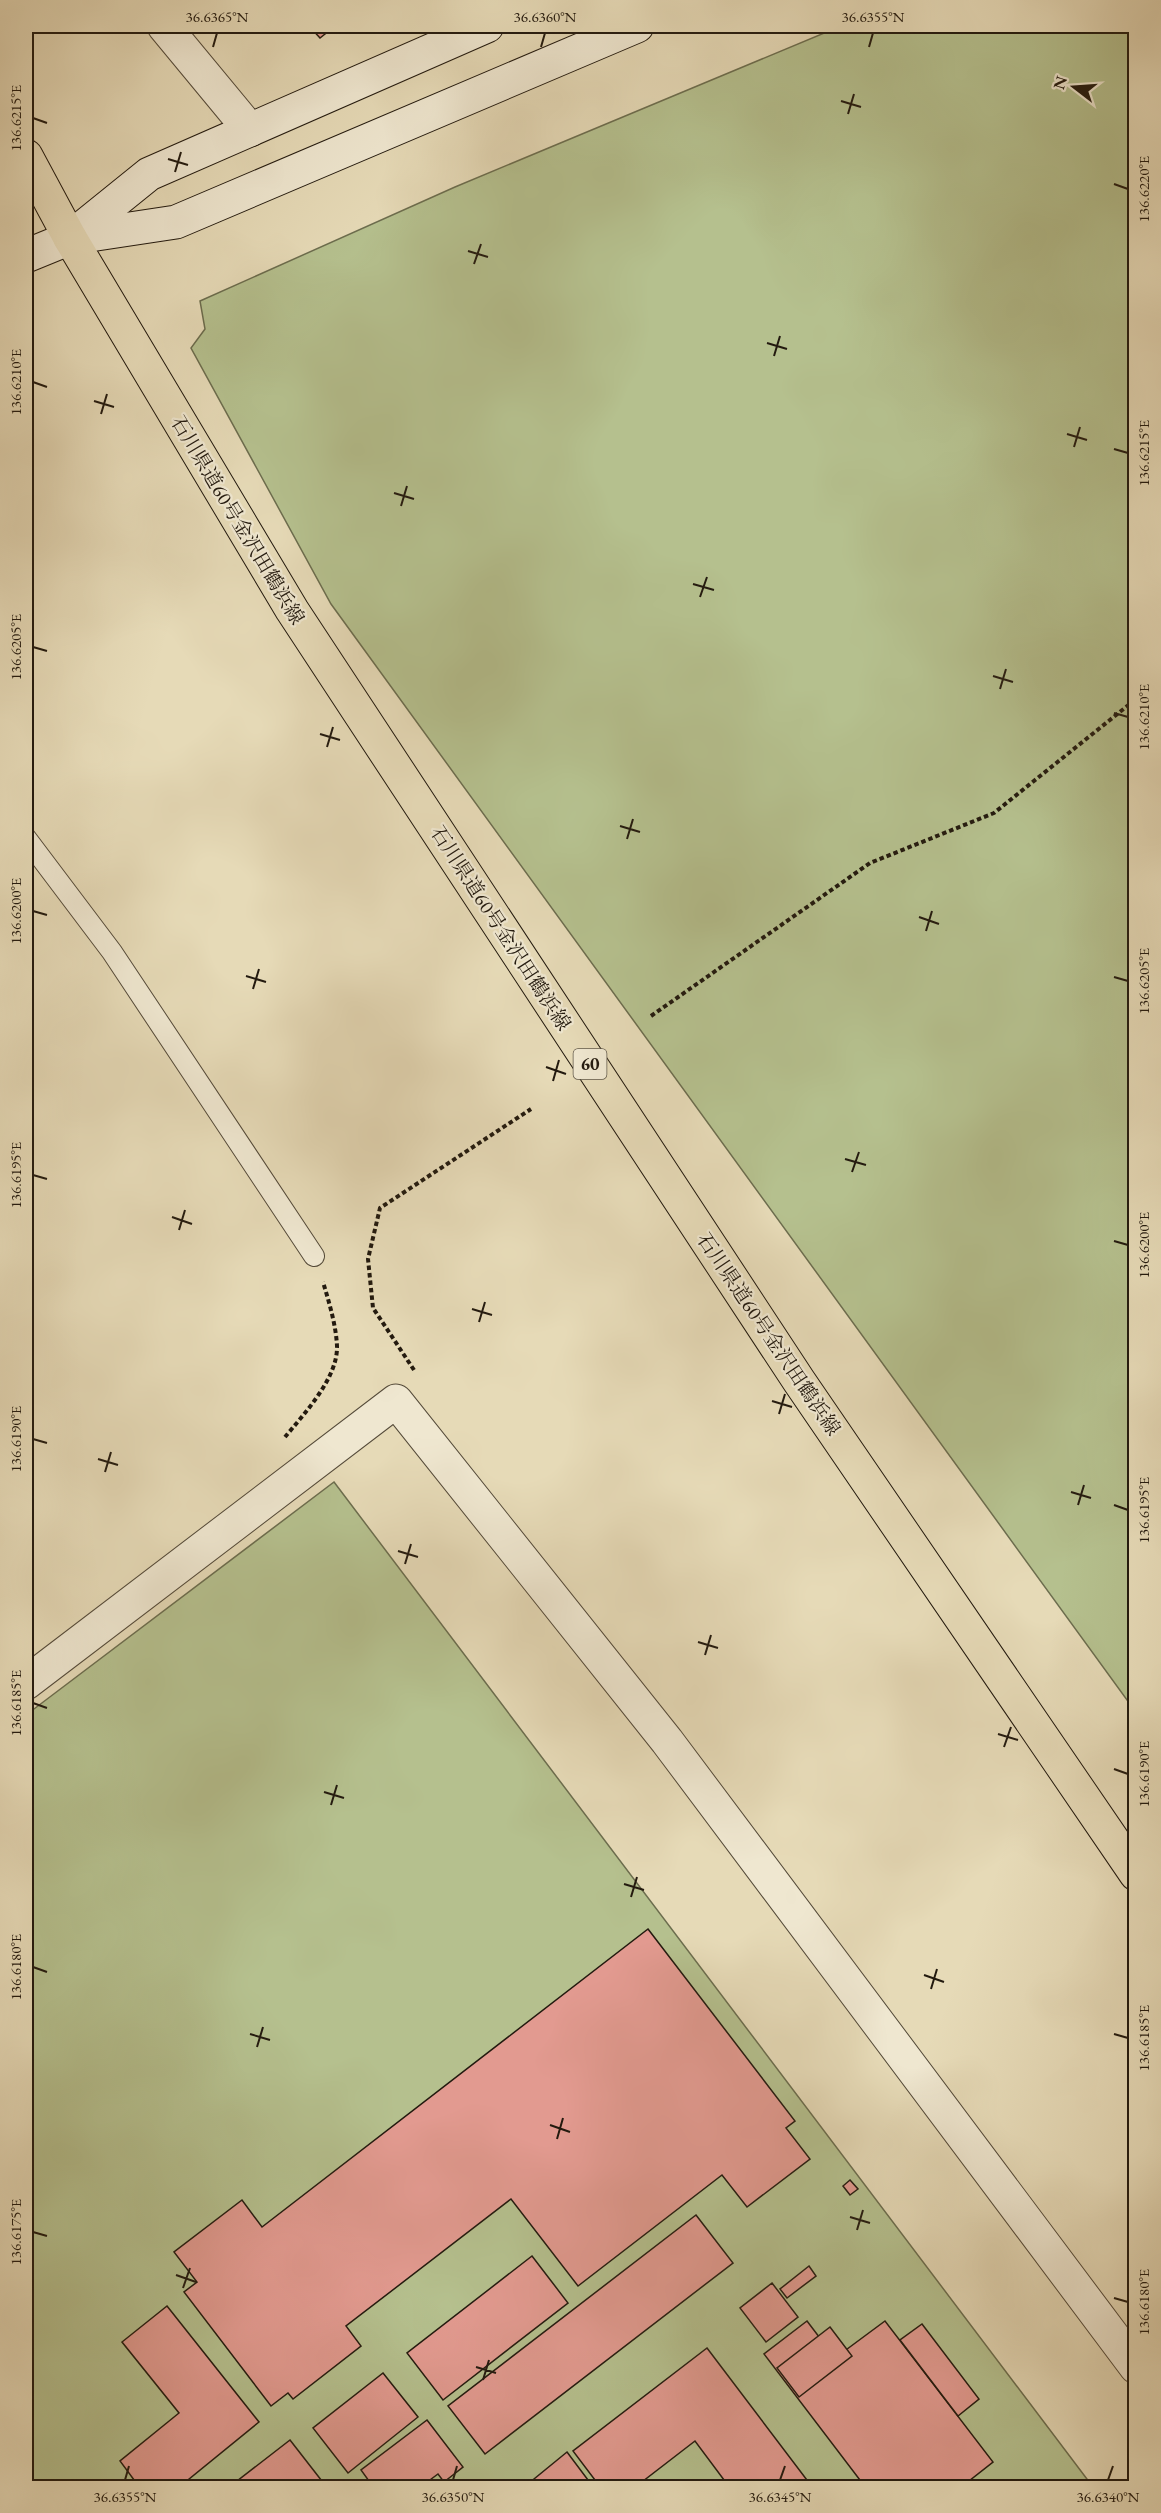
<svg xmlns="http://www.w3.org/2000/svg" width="1161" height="2513" font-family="'EB Garamond','Noto Serif JP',serif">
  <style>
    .green { fill: #b5c08e; stroke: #6c6d4e; stroke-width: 1.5 }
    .building { fill: #e29a90; stroke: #231a0f; stroke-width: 1.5 }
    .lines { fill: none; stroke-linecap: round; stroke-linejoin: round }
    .lane-casing { stroke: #544a39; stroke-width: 22 }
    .street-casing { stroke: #544a39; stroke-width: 35 }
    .secondary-casing { stroke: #231a0f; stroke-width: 35 }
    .primary-casing { stroke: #231a0f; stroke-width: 35 }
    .highway-casing { stroke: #231a0f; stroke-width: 35 }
    .path { stroke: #231a0f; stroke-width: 4; stroke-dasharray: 4.5 3; stroke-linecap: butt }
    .lane { stroke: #efe7d0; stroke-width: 20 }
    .street { stroke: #efe7d0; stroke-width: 33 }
    .secondary { stroke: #efe7d0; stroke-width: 33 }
    .primary { stroke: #e6dab7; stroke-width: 33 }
    .highway { stroke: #e6dab7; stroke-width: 33 }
    .ticks { fill: none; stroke: #231a0f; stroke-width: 2 }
    .labels { text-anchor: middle; stroke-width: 4.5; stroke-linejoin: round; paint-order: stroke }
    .shield { fill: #efe7d0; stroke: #605849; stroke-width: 1.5 }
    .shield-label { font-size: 18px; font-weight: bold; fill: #231a0f }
    .street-label { font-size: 20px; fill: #231a0f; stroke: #efe7d0 }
    .neatline { fill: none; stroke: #231a0f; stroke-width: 2 }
    .ticks-label { font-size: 15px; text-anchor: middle; fill: #231a0f }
  </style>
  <rect width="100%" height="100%" fill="#e6dab7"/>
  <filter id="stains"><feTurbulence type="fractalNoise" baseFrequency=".00333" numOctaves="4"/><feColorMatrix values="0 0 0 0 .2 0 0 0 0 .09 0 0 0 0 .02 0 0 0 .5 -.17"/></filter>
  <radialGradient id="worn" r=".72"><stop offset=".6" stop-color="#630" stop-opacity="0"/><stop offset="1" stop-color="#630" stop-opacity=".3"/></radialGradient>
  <g class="green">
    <polygon points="841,26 1135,26 1135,1711 331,604 191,348 205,329 200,301 455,187"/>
    <polygon points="334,1482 1093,2487 26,2488 26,1715"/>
  </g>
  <g class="building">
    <polygon points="309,26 335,26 320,38"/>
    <polygon points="648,1929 795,2121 786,2128 810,2159 747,2207 722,2175 578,2286 511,2199 346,2326 361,2346 293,2399 288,2393 271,2406 184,2292 197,2282 174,2252 242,2200 262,2227"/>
    <polygon points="850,2180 858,2189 850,2195 843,2186"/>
    <polygon points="696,2215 733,2263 485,2454 448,2406"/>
    <polygon points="532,2256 568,2303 443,2400 407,2353"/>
    <polygon points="809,2266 816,2276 787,2298 780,2289"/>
    <polygon points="772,2283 798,2317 766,2342 740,2308"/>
    <polygon points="167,2306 259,2422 178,2488 140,2488 120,2461 179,2413 122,2342"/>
    <polygon points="807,2321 835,2358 885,2321 993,2462 960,2488 866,2488 764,2354"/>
    <polygon points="922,2324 979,2399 958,2416 900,2340"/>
    <polygon points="830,2327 852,2356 799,2397 777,2368"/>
    <polygon points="707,2348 813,2488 730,2488 695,2441 634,2488 601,2488 573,2451"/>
    <polygon points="383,2373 418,2417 348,2473 313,2428"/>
    <polygon points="427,2420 463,2467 444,2482 438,2474 419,2488 414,2483 409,2488 374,2488 361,2470"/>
    <polygon points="290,2440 325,2485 322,2488 228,2488"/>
    <polygon points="567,2452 594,2488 523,2488"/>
  </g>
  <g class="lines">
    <g class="lane-casing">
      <polyline id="lane" points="26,838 112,952 314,1256"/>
    </g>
    <g class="street-casing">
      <g id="street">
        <polyline points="164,26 250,130"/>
        <polyline points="26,1683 396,1401 667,1741 1136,2367"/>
      </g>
    </g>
    <g class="secondary-casing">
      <g id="secondary">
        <polyline points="71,237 149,174 487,26"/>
        <polyline points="26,256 70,238 176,222 637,26"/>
      </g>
    </g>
    <g class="primary-casing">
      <polyline id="primary" points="70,238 292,610 799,1381 1136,1874"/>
    </g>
    <g class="highway-casing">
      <polyline id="highway" points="26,156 70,238"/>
    </g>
    <g class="path">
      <polyline points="651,1016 870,863 994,813 1136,699"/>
      <polyline points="414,1370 373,1308 368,1259 380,1208 531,1109"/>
      <path d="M285,1437c19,-23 53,-59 52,-91 -1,-21 -8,-44 -14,-64"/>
    </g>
    <use href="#lane" class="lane"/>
    <use href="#street" class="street"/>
    <use href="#secondary" class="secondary"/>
    <use href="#primary" class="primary"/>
    <use href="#highway" class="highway"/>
  </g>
  <path class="ticks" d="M213,47l4,-14M541,47l4,-14M869,47l4,-14M841,101l20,6M848,114l6,-20M33,118l14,5M168,159l20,6M175,172l6,-20M1114,184l14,5M468,251l20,6M474,264l7,-20M767,343l20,6M774,356l6,-20M33,382l14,5M94,401l20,6M101,414l6,-20M1067,434l20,6M1074,447l6,-20M1114,449l14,4M394,493l20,6M401,506l6,-20M693,584l21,6M700,597l7,-20M33,647l14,4M993,676l20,6M1000,689l6,-20M1114,713l14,4M320,734l20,6M327,747l6,-20M620,826l20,6M627,839l6,-20M33,911l14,4M919,917l20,7M926,931l6,-20M246,976l20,6M1114,977l14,4M253,989l6,-20M546,1067l20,7M553,1081l6,-21M845,1159l21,6M852,1172l7,-20M33,1175l14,4M172,1217l20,7M179,1230l6,-20M1114,1241l14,4M472,1309l20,6M479,1322l6,-20M772,1401l20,6M779,1414l6,-20M33,1439l14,4M98,1459l20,6M105,1472l6,-20M1071,1492l20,6M1078,1505l6,-20M1114,1505l14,5M398,1551l20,6M405,1564l6,-20M698,1642l20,6M705,1655l6,-20M33,1703l14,5M998,1734l20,6M1004,1747l7,-20M1114,1769l14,5M324,1792l20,6M331,1805l6,-20M624,1884l20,6M631,1897l6,-20M33,1967l14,5M924,1975l20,7M931,1989l6,-20M250,2034l20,6M1114,2034l14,4M257,2047l6,-20M550,2125l20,7M557,2139l6,-21M850,2217l20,6M857,2230l6,-20M33,2232l14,4M176,2275l20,7M183,2288l7,-20M1114,2298l14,4M476,2367l20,6M483,2380l6,-20M125,2480l4,-14M453,2480l4,-14M780,2480l5,-14M1108,2480l5,-14"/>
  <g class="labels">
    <rect class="shield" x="573.5" y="1049" width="33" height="30" rx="4.5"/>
    <g class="shield-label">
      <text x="590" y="1070">60</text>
    </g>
    <g class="street-label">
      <text transform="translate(238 520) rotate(59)" y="7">石川県道60号金沢田鶴浜線</text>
      <text transform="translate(501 928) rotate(57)" y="7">石川県道60号金沢田鶴浜線</text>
      <text transform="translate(769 1334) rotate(56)" y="7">石川県道60号金沢田鶴浜線</text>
    </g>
  </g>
  <rect width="1161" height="2513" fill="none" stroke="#e6dab7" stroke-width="66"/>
  <g transform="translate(1074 87) rotate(287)" stroke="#efe7d0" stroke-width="4.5" paint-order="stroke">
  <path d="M0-4.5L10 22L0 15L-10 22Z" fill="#231a0f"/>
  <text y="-9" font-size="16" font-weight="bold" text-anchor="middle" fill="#231a0f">N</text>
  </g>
  <rect x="33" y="33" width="1095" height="2447" class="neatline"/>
  <g class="ticks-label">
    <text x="217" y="22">36.6365°N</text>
    <text x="545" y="22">36.6360°N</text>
    <text x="873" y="22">36.6355°N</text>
    <text transform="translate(16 118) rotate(-90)" y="5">136.6215°E</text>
    <text transform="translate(1144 189) rotate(-90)" y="5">136.6220°E</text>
    <text transform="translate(16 382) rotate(-90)" y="5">136.6210°E</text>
    <text transform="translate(1144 453) rotate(-90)" y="5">136.6215°E</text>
    <text transform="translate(16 647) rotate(-90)" y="5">136.6205°E</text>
    <text transform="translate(1144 717) rotate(-90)" y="5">136.6210°E</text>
    <text transform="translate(16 911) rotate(-90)" y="5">136.6200°E</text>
    <text transform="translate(1144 981) rotate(-90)" y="5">136.6205°E</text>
    <text transform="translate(16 1175) rotate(-90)" y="5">136.6195°E</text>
    <text transform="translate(1144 1245) rotate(-90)" y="5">136.6200°E</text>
    <text transform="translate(16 1439) rotate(-90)" y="5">136.6190°E</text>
    <text transform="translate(1144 1510) rotate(-90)" y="5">136.6195°E</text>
    <text transform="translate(16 1703) rotate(-90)" y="5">136.6185°E</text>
    <text transform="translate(1144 1774) rotate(-90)" y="5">136.6190°E</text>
    <text transform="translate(16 1967) rotate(-90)" y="5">136.6180°E</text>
    <text transform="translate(1144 2038) rotate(-90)" y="5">136.6185°E</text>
    <text transform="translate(16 2232) rotate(-90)" y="5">136.6175°E</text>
    <text transform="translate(1144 2302) rotate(-90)" y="5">136.6180°E</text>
    <text x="125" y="2502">36.6355°N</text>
    <text x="453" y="2502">36.6350°N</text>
    <text x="780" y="2502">36.6345°N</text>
    <text x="1108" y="2502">36.6340°N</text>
  </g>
  <rect width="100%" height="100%" filter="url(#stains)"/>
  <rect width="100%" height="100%" fill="url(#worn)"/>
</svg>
